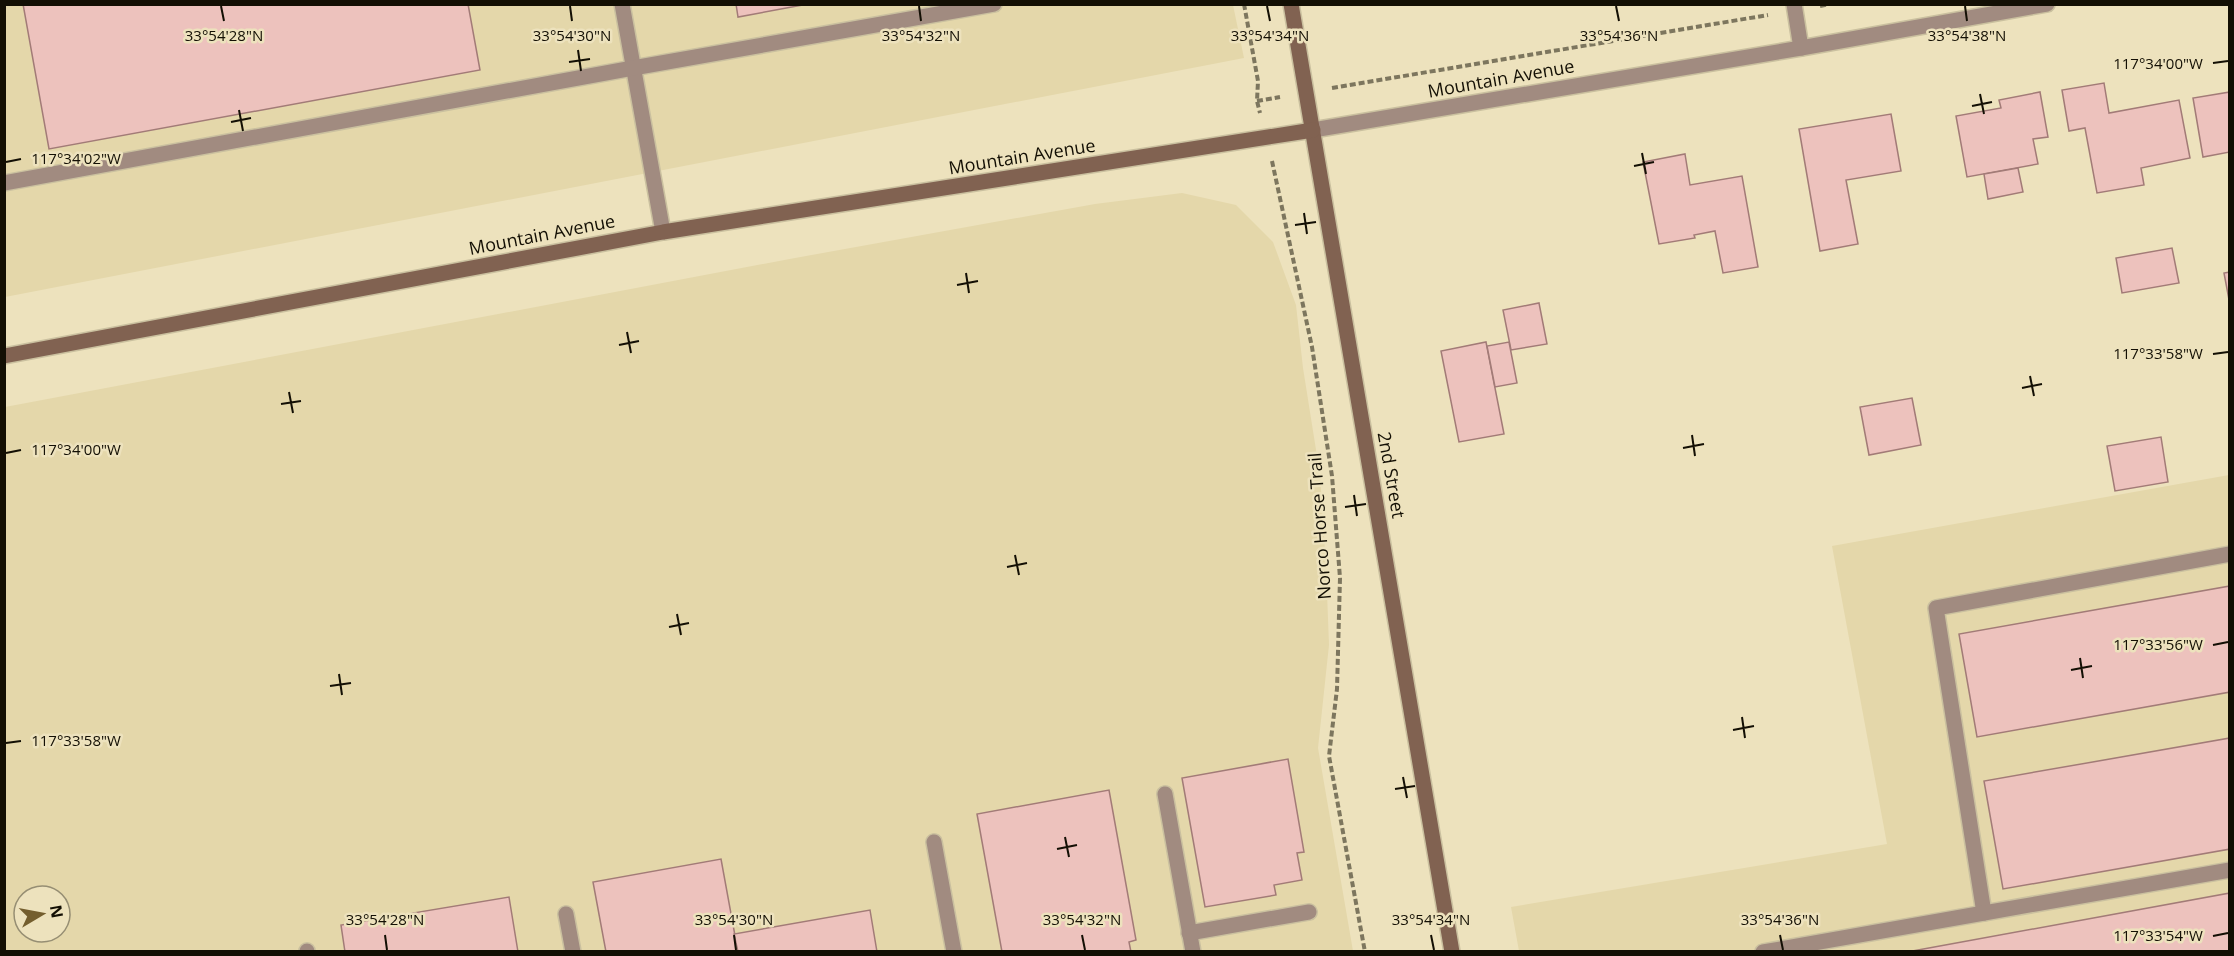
<svg xmlns="http://www.w3.org/2000/svg" width="2234" height="956" font-family="'Open Sans',sans-serif">
  <style>
    .built { fill: #e4d7aa; fill-rule: evenodd }
    .building { fill: #edc2bd; stroke: #a27b77; stroke-width: 1.5 }
    .lines { fill: none; stroke-linecap: round; stroke-linejoin: round }
    .lane-casing { stroke: #cac09f; stroke-width: 18 }
    .street-casing { stroke: #cac09f; stroke-width: 18 }
    .secondary-casing { stroke: #cac09f; stroke-width: 18 }
    .path { stroke: #7d765e; stroke-width: 4; stroke-dasharray: 6 3; stroke-linecap: butt }
    .lane { stroke: #a18b80; stroke-width: 15 }
    .street { stroke: #a18b80; stroke-width: 15 }
    .secondary { stroke: #816251; stroke-width: 15 }
    .ticks { fill: none; stroke: #130f04; stroke-width: 2 }
    .labels { text-anchor: middle; stroke-width: 5; stroke-linejoin: round; paint-order: stroke }
    .street-label { font-size: 18px; fill: #130f04; stroke: #ede2bd }
    .ticks-label { font-size: 15px; text-anchor: middle; fill: #130f04; stroke: #ede2bd; stroke-width: 5; stroke-linejoin: round; paint-order: stroke }
  </style>
  <rect width="100%" height="100%" fill="#ede2bd"/>
  <g class="built">
    <polygon points="5,5 1233,5 1244,58 5,297"/>
    <path d="M1182,193l54,12 37,37 23,63 7,63 17,107 6,91 3,79 -11,103 35,203 -1348,1v-545l790,-149 300,-54zM24,896h36v36h-36z"/>
    <polygon points="2229,475 2229,951 1519,951 1511,907 1887,844 1832,546"/>
  </g>
  <g class="building">
    <polygon points="23,4 468,4 480,70 49,149"/>
    <polygon points="736,4 808,4 738,17"/>
    <polygon points="2104,83 2109,113 2179,100 2190,158 2141,168 2144,185 2097,193 2085,128 2069,131 2062,90"/>
    <polygon points="2040,92 2048,137 2033,139 2038,164 1967,177 1956,116 2001,108 1999,100"/>
    <polygon points="2230,92 2230,152 2203,157 2193,98"/>
    <polygon points="1891,114 1901,171 1846,180 1858,244 1820,251 1799,129"/>
    <polygon points="1685,154 1690,185 1742,176 1758,267 1723,273 1715,231 1694,235 1695,238 1659,244 1643,162"/>
    <polygon points="2018,168 2023,192 1988,199 1984,174"/>
    <polygon points="2172,248 2179,283 2122,293 2116,258"/>
    <polygon points="2230,272 2230,305 2224,273"/>
    <polygon points="1539,303 1547,344 1511,350 1503,310"/>
    <polygon points="1486,342 1504,434 1459,442 1441,351"/>
    <polygon points="1509,342 1517,383 1495,387 1487,346"/>
    <polygon points="1912,398 1921,445 1869,455 1860,407"/>
    <polygon points="2161,437 2168,482 2115,491 2107,446"/>
    <polygon points="2230,586 2230,692 1977,737 1959,634"/>
    <polygon points="2230,738 2230,849 2003,889 1984,781"/>
    <polygon points="1288,759 1304,852 1297,853 1302,880 1274,885 1276,895 1205,907 1182,778"/>
    <polygon points="1109,790 1136,940 1129,942 1131,952 1002,952 977,814"/>
    <polygon points="721,859 738,952 606,952 593,882"/>
    <polygon points="2230,893 2230,952 1907,952"/>
    <polygon points="509,897 518,952 345,952 341,925"/>
    <polygon points="870,910 877,952 738,952 734,934"/>
  </g>
  <g class="lines">
    <g class="lane-casing">
      <g id="lane">
        <polyline points="622,4 663,232"/>
        <polyline points="1794,4 1801,48"/>
        <polyline points="4,183 633,68 994,4"/>
        <polyline points="2230,554 1936,608 1984,913 2230,870"/>
        <polyline points="1165,794 1193,952"/>
        <polyline points="934,842 954,952"/>
        <polyline points="566,914 573,952"/>
        <polyline points="1189,933 1309,912"/>
        <polyline points="307,951 307,952"/>
        <polyline points="1763,952 1984,913"/>
      </g>
    </g>
    <g class="street-casing">
      <polyline id="street" points="1313,130 1801,48 2047,4"/>
    </g>
    <g class="secondary-casing">
      <g id="secondary">
        <polyline points="1291,4 1452,952"/>
        <polyline points="4,356 663,232 1313,130"/>
      </g>
    </g>
    <g class="path">
      <polyline points="1244,4 1258,81 1257,101 1260,113"/>
      <polyline points="1820,6 1829,4"/>
      <polyline points="1332,88 1768,15"/>
      <polyline points="1257,101 1280,97"/>
      <polyline points="1272,161 1312,347 1332,476 1340,578 1337,689 1329,756 1365,952"/>
    </g>
    <use href="#lane" class="lane"/>
    <use href="#street" class="street"/>
    <use href="#secondary" class="secondary"/>
  </g>
  <path class="ticks" d="M221,6l3,15M570,6l2,15M919,6l2,15M1267,6l3,15M1616,6l3,15M1965,6l2,15M578,50l3,21M569,62l21,-3M2213,63l15,-2M1980,94l4,20M1972,106l20,-4M239,110l4,21M231,122l20,-4M1642,153l4,21M6,162l15,-3M1634,166l20,-4M1304,213l3,21M1295,225l21,-3M966,273l3,20M957,285l21,-4M627,332l4,21M619,345l20,-4M2213,354l15,-2M2030,376l4,20M2022,388l20,-4M289,392l4,21M281,404l20,-3M1692,435l3,21M1683,448l21,-4M6,453l15,-3M1354,495l3,21M1345,507l21,-3M1015,555l4,20M1007,567l20,-4M677,614l4,21M669,627l20,-4M2213,645l15,-3M2080,658l3,20M2071,670l21,-4M339,674l3,21M330,686l21,-3M1742,717l3,21M1733,730l21,-4M6,743l15,-2M1403,777l4,21M1395,789l20,-3M1065,837l4,20M1057,849l20,-4M385,935l2,15M734,935l2,15M1082,935l3,15M1431,935l3,15M1780,935l3,15M2213,936l15,-3"/>
  <g class="labels">
    <g class="street-label">
      <text transform="translate(1501 79) rotate(-10)" y="6">Mountain Avenue</text>
      <text transform="translate(1022 157) rotate(-9)" y="6">Mountain Avenue</text>
      <text transform="translate(542 235) rotate(-11)" y="6">Mountain Avenue</text>
      <text transform="translate(1391 475) rotate(80)" y="6">2nd Street</text>
      <text transform="translate(1320 526) rotate(-94)" y="6">Norco Horse Trail</text>
    </g>
  </g>
  <g class="ticks-label">
    <text x="224" y="41">33°54'28"N</text>
    <text x="572" y="41">33°54'30"N</text>
    <text x="921" y="41">33°54'32"N</text>
    <text x="1270" y="41">33°54'34"N</text>
    <text x="1619" y="41">33°54'36"N</text>
    <text x="1967" y="41">33°54'38"N</text>
    <text x="2158" y="69">117°34'00"W</text>
    <text x="76" y="164">117°34'02"W</text>
    <text x="2158" y="359">117°33'58"W</text>
    <text x="76" y="455">117°34'00"W</text>
    <text x="2158" y="650">117°33'56"W</text>
    <text x="76" y="746">117°33'58"W</text>
    <text x="385" y="925">33°54'28"N</text>
    <text x="734" y="925">33°54'30"N</text>
    <text x="1082" y="925">33°54'32"N</text>
    <text x="1431" y="925">33°54'34"N</text>
    <text x="1780" y="925">33°54'36"N</text>
    <text x="2158" y="941">117°33'54"W</text>
  </g>
  <rect width="2234" height="956" fill="none" stroke="#130f04" stroke-width="12"/>
  <g transform="translate(42 914) rotate(80)"><circle r="28" fill="#ede2bd" stroke="#968e73" stroke-width="1.5"/>
  <path d="M0-4.5L10 22L0 15L-10 22Z" fill="#745e2e"/>
  <text y="-9" font-size="16" font-weight="bold" text-anchor="middle" fill="#130f04">N</text>
  </g>
</svg>
